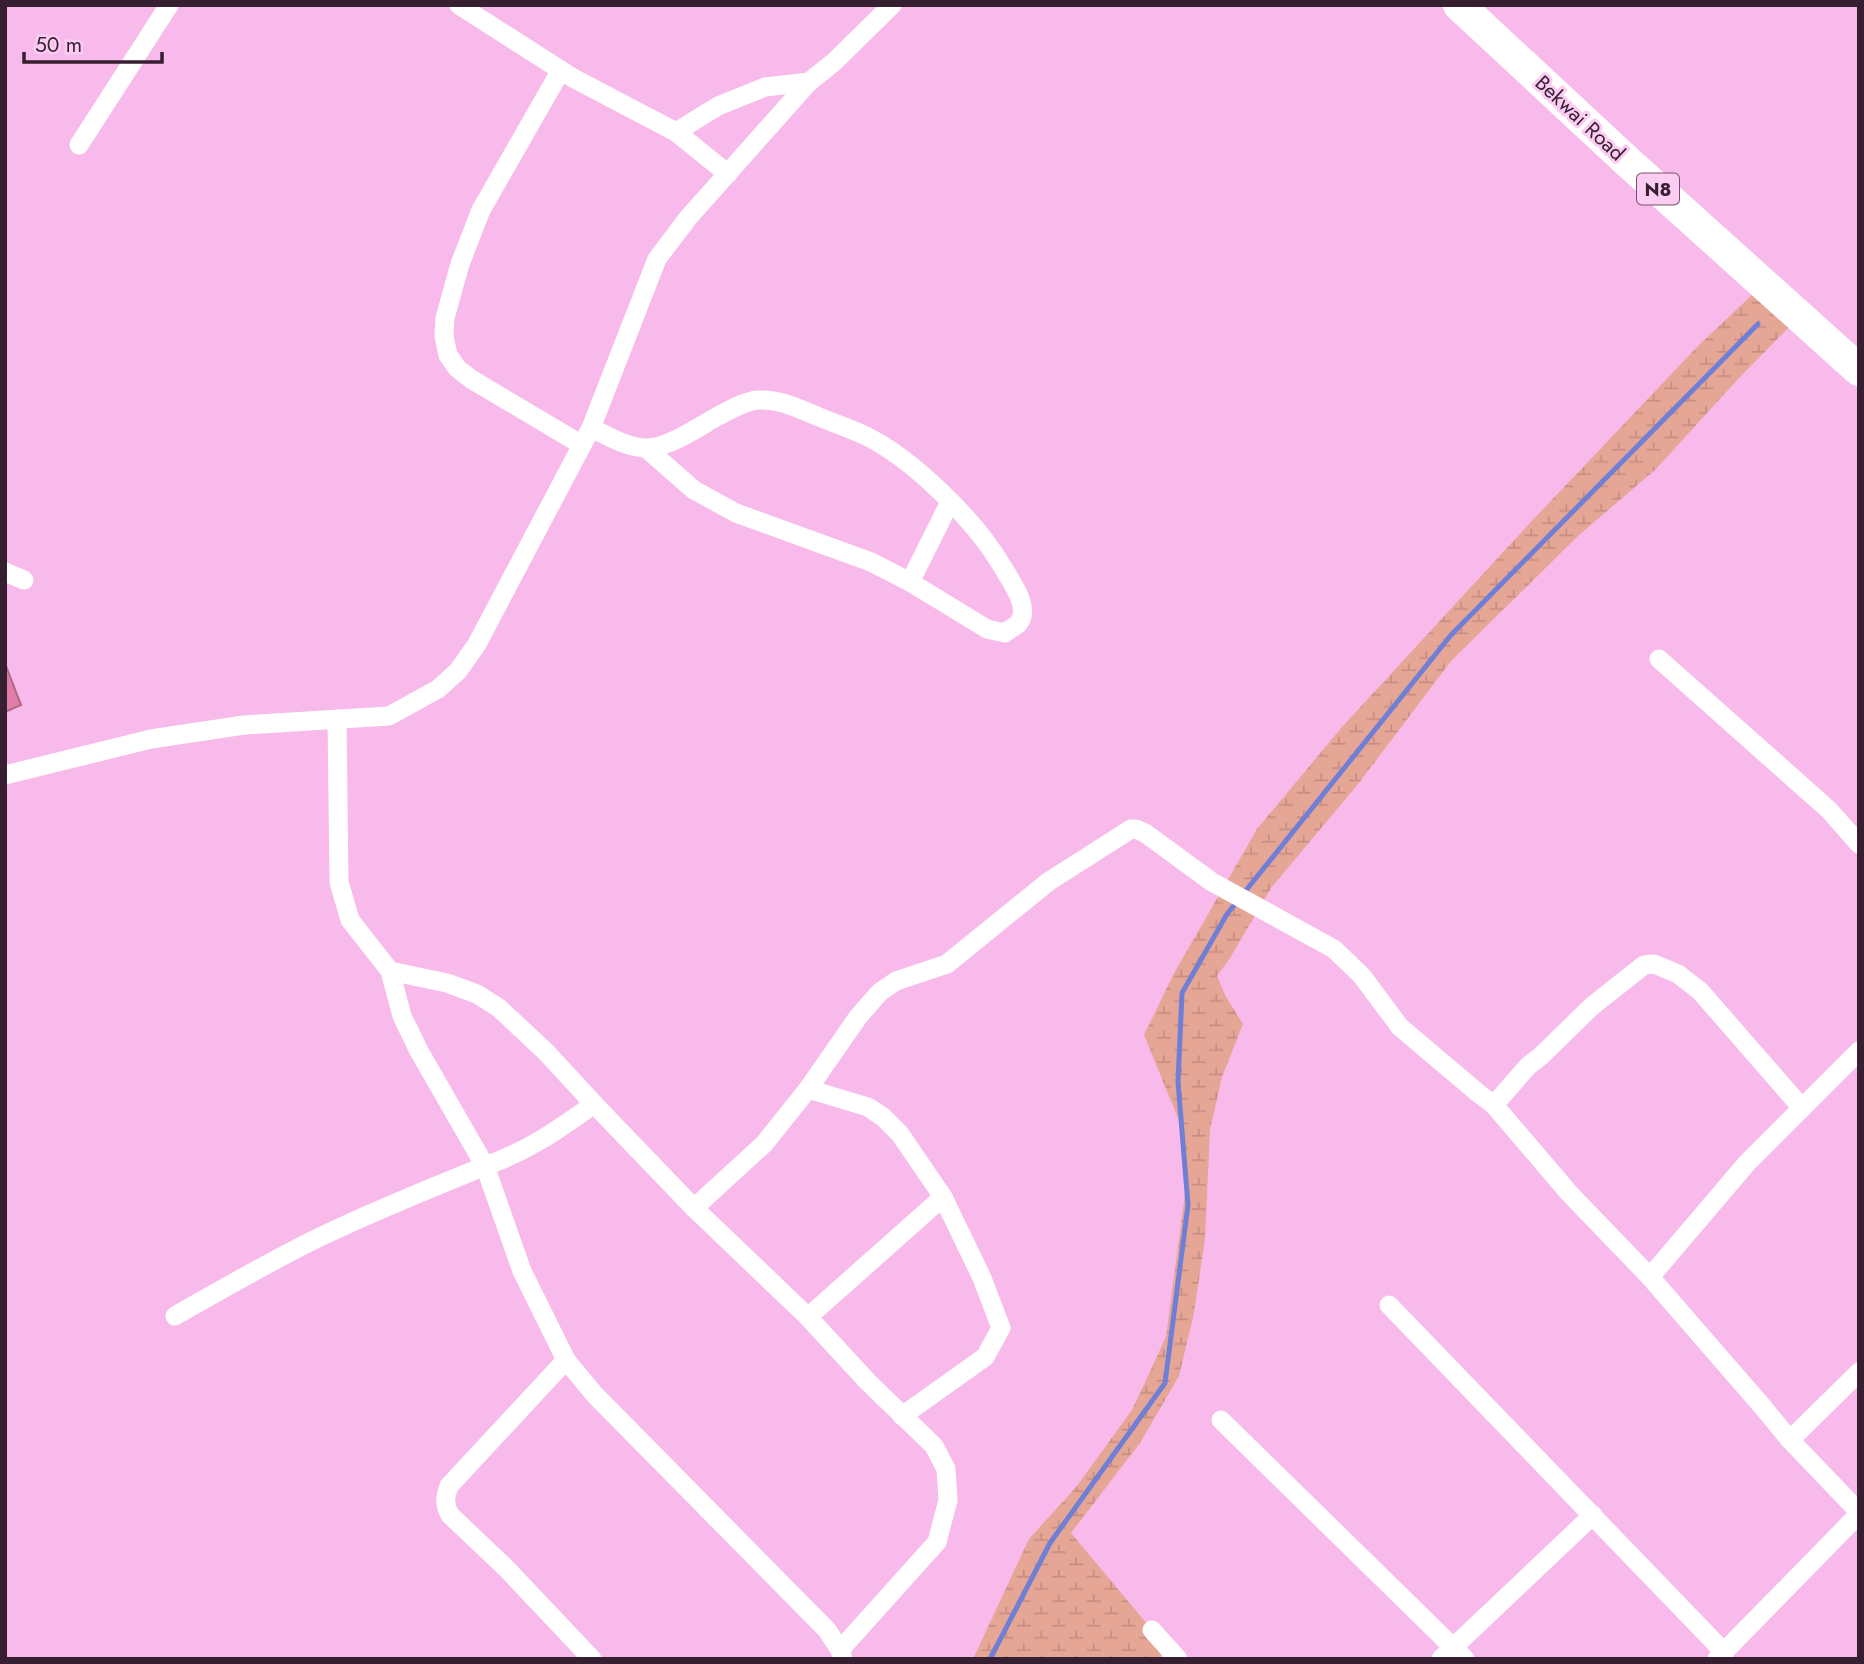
<svg xmlns="http://www.w3.org/2000/svg" width="1864" height="1664" font-family="Jost,sans-serif">
  <style>
    .wetland { fill: url(#wetland-marsh) }
    .lines { fill: none; stroke-linecap: round; stroke-linejoin: round }
    .stream { stroke: #6f7fd6; stroke-width: 5 }
    .building { fill: #e17da8; stroke: #ad6985; stroke-width: 2 }
    .minor { stroke: #fff; stroke-width: 19 }
    .trunk { stroke: #fff; stroke-width: 32 }
    .labels { text-anchor: middle; stroke-width: 6; stroke-linejoin: round; paint-order: stroke }
    .shield { fill: #fdccf2; stroke: #72536b; stroke-width: 2 }
    .shield-label { font-size: 19px; font-weight: bold; fill: #361f31 }
    .street-label { font-size: 21px; fill: #361f31; stroke: #fdccf2 }
  </style>
  <defs>
    <pattern id="wetland-marsh" width="20" height="14" patternUnits="userSpaceOnUse" patternTransform="scale(1.75)"><rect width="20" height="14" fill="#e6a696"/><path d="M1 5h8M5 5V1M11 12h8M15 12V8" fill="none" stroke="#c68e82"/></pattern>
  </defs>
  <rect width="100%" height="100%" fill="#f7baea"/>
  <polygon class="wetland" points="1753,294 1790,326 1739,378 1656,469 1579,535 1451,661 1359,783 1271,888 1230,958 1217,976 1226,997 1243,1024 1222,1077 1210,1130 1205,1239 1194,1313 1179,1376 1140,1443 1071,1533 1168,1649 1157,1659 973,1659 1029,1539 1077,1486 1132,1410 1166,1337 1187,1179 1180,1123 1144,1035 1173,975 1257,829 1342,727 1529,524 1698,346"/>
  <g class="lines">
    <polyline class="stream" points="990,1659 1050,1543 1165,1383 1188,1205 1178,1082 1182,993 1227,914 1451,635 1758,324"/>
  </g>
  <polygon class="building" points="6,666 21,705 5,712 5,667"/>
  <g class="lines">
    <g class="minor">
      <polyline points="459,5 573,78 676,132 728,174"/>
      <polyline points="561,70 481,210 460,264 445,318 444,336 448,355 457,368 471,379 582,445"/>
      <polyline points="676,132 718,106 765,87 809,82"/>
      <polyline points="79,145 169,5"/>
      <path d="M591,428c16,7 36,20 55,20 21,1 54,-22 72,-32 12,-6 27,-15 40,-16 23,-1 41,9 61,17 15,6 30,11 45,18 48,23 111,85 138,131 8,14 30,42 16,58 -4,3 -10,6 -13,9l-18,-4 -77,-47 -39,-20 -135,-49 -42,-23 -47,-41"/>
      <polyline points="5,572 24,580"/>
      <polyline points="910,582 950,502"/>
      <polyline points="1659,659 1829,810 1859,844"/>
      <path d="M337,719l2,163 11,38 40,51 12,45 17,35 66,115c43,-15 73,-36 109,-62l-48,-52 -47,-44 -22,-14 -30,-11 -57,-12"/>
      <polyline points="5,775 151,739 244,725 389,716 438,689 458,671 477,644 591,428 657,259 688,218 809,82 834,62 892,5"/>
      <polyline points="808,1089 868,1107 883,1117 900,1134 943,1197 982,1278 1001,1328 985,1357 902,1416"/>
      <polyline points="594,1104 694,1208 808,1317 868,1382 934,1446 946,1469 948,1500 937,1542 840,1650"/>
      <polyline points="1494,1105 1528,1066 1541,1056 1591,1007 1644,965 1654,964 1678,974 1700,991 1802,1108"/>
      <polyline points="694,1208 764,1144 808,1089 858,1017 880,992 896,981 947,964 1048,882 1131,829 1136,829 1145,833 1212,882 1334,949 1362,976 1400,1027 1478,1093 1494,1105 1569,1193 1650,1277 1762,1406 1790,1440 1859,1372"/>
      <polyline points="1650,1277 1747,1163 1859,1051"/>
      <polyline points="1389,1305 1724,1652"/>
      <path d="M175,1316c49,-28 97,-56 147,-80 54,-26 109,-48 163,-70l37,105 44,89 29,35 232,235 13,20 3,9"/>
      <polyline points="808,1317 943,1197"/>
      <path d="M566,1360l-117,126c-4,11 -5,18 1,29l55,52 87,92"/>
      <polyline points="1221,1420 1465,1659"/>
      <polyline points="1790,1440 1859,1512"/>
      <polyline points="1152,1630 1178,1659"/>
      <polyline points="1441,1659 1593,1515"/>
      <polyline points="1717,1659 1859,1514"/>
    </g>
    <polyline class="trunk" points="1459,5 1629,163 1859,370"/>
  </g>
  <g class="labels">
    <rect class="shield" x="1637" y="173.5" width="42" height="31" rx="5"/>
    <g class="shield-label">
      <text x="1658" y="196">N8</text>
    </g>
    <g class="street-label">
      <text transform="translate(1580 118) rotate(43)" y="7">Bekwai Road</text>
    </g>
  </g>
  <rect width="1864" height="1664" fill="none" stroke="#361f31" stroke-width="14"/>
  <path d="M24 52v10h138v-10" fill="none" stroke="#361f31" stroke-width="3.5"/>
  <text x="35" y="52" font-size="21" fill="#361f31" stroke="#fdccf2" stroke-width="5" paint-order="stroke">50 m</text>
</svg>
